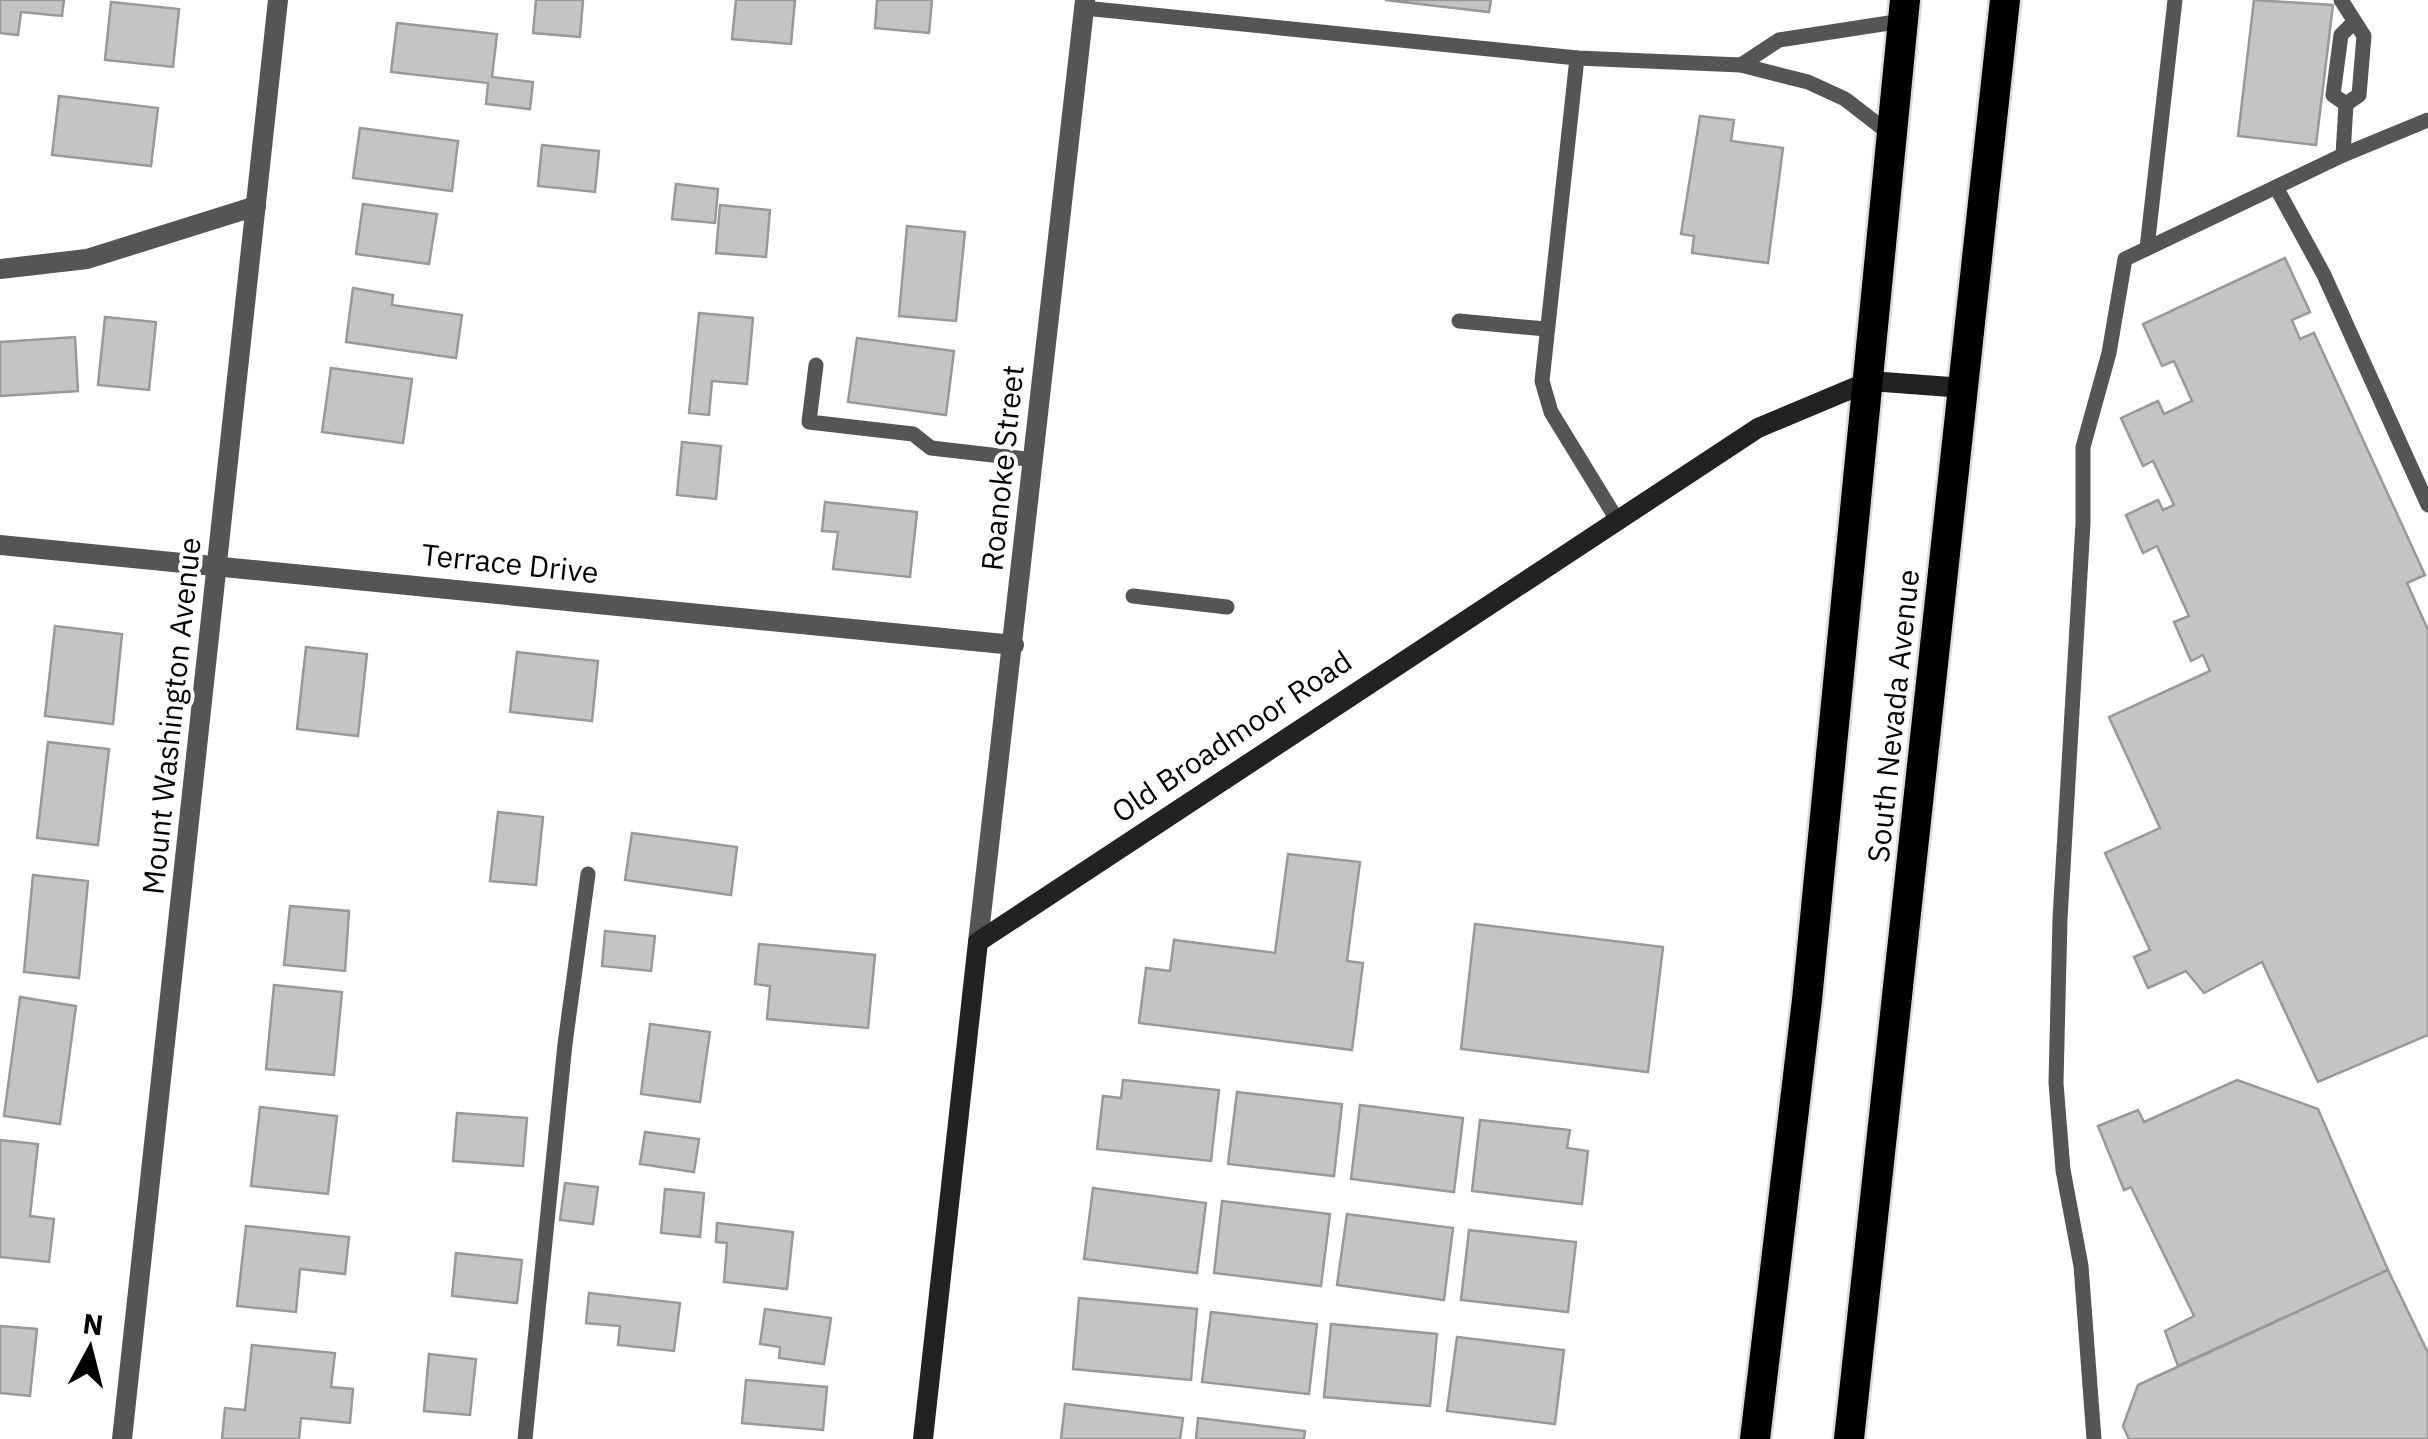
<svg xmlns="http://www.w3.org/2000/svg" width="2428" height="1439" font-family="'IBM Plex Sans',sans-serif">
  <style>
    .building { fill: #c4c4c4; stroke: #999; stroke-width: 2.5 }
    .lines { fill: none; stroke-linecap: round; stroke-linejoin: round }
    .highway-casing { stroke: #dbdbdb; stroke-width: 35 }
    .lane { stroke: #555; stroke-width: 15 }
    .street { stroke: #555; stroke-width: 20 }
    .secondary { stroke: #222; stroke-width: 20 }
    .highway { stroke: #000; stroke-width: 30 }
    .labels { text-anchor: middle; stroke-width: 8; stroke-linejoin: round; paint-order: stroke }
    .street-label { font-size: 30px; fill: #000; stroke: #fff }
  </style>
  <rect width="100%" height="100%" fill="#fff"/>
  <g class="building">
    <polygon points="0,0 64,0 62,16 21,12 18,35 0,33"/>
    <polygon points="536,0 583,0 580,37 533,33"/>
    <polygon points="736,0 795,0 791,44 732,39"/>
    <polygon points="877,0 932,0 929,33 875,28"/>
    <polygon points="1385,0 1491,0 1489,12"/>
    <polygon points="2254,0 2333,5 2316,145 2238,136"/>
    <polygon points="111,2 179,9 173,67 105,60"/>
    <polygon points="397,23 497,34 492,77 533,82 530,109 486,104 488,83 391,72"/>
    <polygon points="59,96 158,108 151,166 52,155"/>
    <polygon points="1700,116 1734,120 1731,141 1783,148 1768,263 1692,253 1694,236 1681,234"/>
    <polygon points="360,128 458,141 452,191 353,178"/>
    <polygon points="542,145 599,151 595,192 538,186"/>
    <polygon points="676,184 718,189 715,223 672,219"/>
    <polygon points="363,204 437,214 429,264 356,254"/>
    <polygon points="720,205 770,210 766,257 716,253"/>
    <polygon points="907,226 965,232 956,321 899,316"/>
    <polygon points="2285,258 2310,312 2292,320 2300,339 2314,333 2425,575 2407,583 2428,630 2428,1035 2318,1082 2262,962 2204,993 2186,971 2148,988 2134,957 2150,950 2105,853 2160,828 2109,717 2210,671 2203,655 2191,661 2174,622 2189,616 2157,546 2143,553 2126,515 2158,500 2163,510 2174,505 2153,461 2143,466 2121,418 2158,401 2164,414 2192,401 2174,361 2162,366 2143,324"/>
    <polygon points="353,288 393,295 392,305 462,315 456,358 346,342"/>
    <polygon points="699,313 753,318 747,384 712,381 709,415 689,413"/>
    <polygon points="105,317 156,322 149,390 98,385"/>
    <polygon points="75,337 78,391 0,396 0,342"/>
    <polygon points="857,338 954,351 946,415 848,402"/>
    <polygon points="331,368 412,379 403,443 322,432"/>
    <polygon points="682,442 721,446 716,499 677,495"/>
    <polygon points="825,502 917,512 910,577 833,569 838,532 822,531"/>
    <polygon points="55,626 122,634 113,724 45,716"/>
    <polygon points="306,647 367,654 358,736 297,729"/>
    <polygon points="517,652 598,661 592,721 510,712"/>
    <polygon points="48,742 109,749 98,845 37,838"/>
    <polygon points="498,812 543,817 536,885 490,881"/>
    <polygon points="632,833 737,847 731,895 625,880"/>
    <polygon points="1288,854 1360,862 1347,961 1363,963 1352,1050 1139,1023 1146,968 1170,971 1174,940 1275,953"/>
    <polygon points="33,875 88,881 79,978 24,972"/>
    <polygon points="290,906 349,911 345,971 284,965"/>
    <polygon points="1475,924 1663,947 1648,1072 1461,1049"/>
    <polygon points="605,931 655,936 651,971 602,966"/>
    <polygon points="759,944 875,955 868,1028 767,1019 770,986 755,984"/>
    <polygon points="274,985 342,992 334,1075 266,1069"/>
    <polygon points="20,997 76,1006 60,1124 4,1116"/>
    <polygon points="650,1024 710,1032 700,1102 641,1094"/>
    <polygon points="1123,1080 1219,1090 1211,1161 1097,1149 1103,1096 1121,1098"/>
    <polygon points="2237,1080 2318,1109 2388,1270 2178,1366 2165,1331 2194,1316 2131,1187 2124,1190 2098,1126 2138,1110 2144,1122"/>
    <polygon points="1237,1092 1342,1104 1334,1176 1228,1164"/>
    <polygon points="1360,1105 1463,1118 1454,1192 1351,1179"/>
    <polygon points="260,1107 337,1116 328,1194 251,1186"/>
    <polygon points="457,1113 527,1118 523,1166 453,1161"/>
    <polygon points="1480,1120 1570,1130 1567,1148 1588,1151 1582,1204 1472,1191"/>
    <polygon points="645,1132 699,1139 694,1172 640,1164"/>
    <polygon points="0,1140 38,1144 30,1216 54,1219 49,1262 0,1257"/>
    <polygon points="565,1183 598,1187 593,1224 560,1220"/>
    <polygon points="1093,1188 1206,1203 1197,1273 1084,1259"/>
    <polygon points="665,1189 704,1193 700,1237 661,1233"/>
    <polygon points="1222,1201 1330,1214 1321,1286 1214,1273"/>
    <polygon points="1347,1214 1453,1228 1444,1300 1337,1285"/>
    <polygon points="717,1223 793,1232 787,1289 724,1282 727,1243 716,1242"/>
    <polygon points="246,1226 349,1237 345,1274 300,1269 296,1312 237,1306"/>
    <polygon points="1469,1230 1576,1242 1568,1312 1461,1300"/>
    <polygon points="456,1253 522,1260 517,1303 452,1296"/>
    <polygon points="2388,1270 2428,1353 2428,1439 2129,1439 2123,1426 2138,1385"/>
    <polygon points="589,1293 680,1303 674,1351 618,1345 620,1326 586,1323"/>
    <polygon points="1079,1298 1197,1309 1191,1380 1073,1369"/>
    <polygon points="765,1309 831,1318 824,1364 779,1358 780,1347 760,1344"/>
    <polygon points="1211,1312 1317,1324 1309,1394 1202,1382"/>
    <polygon points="1331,1324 1437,1334 1430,1406 1324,1397"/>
    <polygon points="0,1326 37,1329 30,1396 0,1393"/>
    <polygon points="1457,1337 1564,1350 1555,1424 1447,1411"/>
    <polygon points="252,1345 335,1353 331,1387 353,1389 350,1423 301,1418 299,1439 222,1439 225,1408 245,1410"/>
    <polygon points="429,1354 476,1359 470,1415 424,1411"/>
    <polygon points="746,1380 827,1387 823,1430 742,1423"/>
    <polygon points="1065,1404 1183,1418 1180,1439 1061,1439"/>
    <polygon points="1198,1418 1305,1431 1304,1439 1196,1439"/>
  </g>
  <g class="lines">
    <g class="highway-casing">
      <g id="highway">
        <polyline points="1755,1439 1807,1000 1905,0"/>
        <polyline points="1849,1439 2005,0"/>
      </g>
    </g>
    <g class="lane">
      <polyline points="2341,0 2364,36 2359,95 2346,104"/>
      <polyline points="1084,8 1577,58 1741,65 1808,82 1845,99 1894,137"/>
      <polyline points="1577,58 1542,381 1551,412 1616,518"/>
      <polyline points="1741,65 1779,40 1902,21"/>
      <polyline points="2346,104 2333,95 2341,35 2353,23"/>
      <polyline points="2343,155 2346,104"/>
      <polyline points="2277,189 2324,275 2428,505"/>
      <polyline points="2147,248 2175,0"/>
      <polyline points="1459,321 1546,329"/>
      <polyline points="816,365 809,422 913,434 931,448 1035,460"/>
      <polyline points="1133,596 1227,607"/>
      <polyline points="525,1439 565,1044 588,874"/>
      <polyline points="2094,1439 2081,1266 2063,1170 2056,1083 2060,919 2083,523 2083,447 2109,353 2125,259 2343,155 2428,120"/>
    </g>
    <g class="street">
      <polyline points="0,269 87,259 256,206"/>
      <polyline points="0,545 1014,645"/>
      <polyline points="978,942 1085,0"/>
      <polyline points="122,1439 278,0"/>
    </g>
    <polyline class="secondary" points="923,1439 978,942 1758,428 1870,381 1964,388"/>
    <use href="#highway" class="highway"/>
  </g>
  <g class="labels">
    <g class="street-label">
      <text transform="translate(1003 468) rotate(-84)" y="10">Roanoke Street</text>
      <text transform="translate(510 564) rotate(6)" y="10">Terrace Drive</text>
      <text transform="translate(172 716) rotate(-84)" y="10">Mount Washington Avenue</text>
      <text transform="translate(1894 716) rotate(-84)" y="10">South Nevada Avenue</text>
      <text transform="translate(1232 737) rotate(-34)" y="10">Old Broadmoor Road</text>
    </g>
  </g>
  <g transform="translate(90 1349) rotate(7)" stroke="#ffffff" stroke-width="8" paint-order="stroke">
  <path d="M0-8L18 38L0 25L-18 38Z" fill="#000000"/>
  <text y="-15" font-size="28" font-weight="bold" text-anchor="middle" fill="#000000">N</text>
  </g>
</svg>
